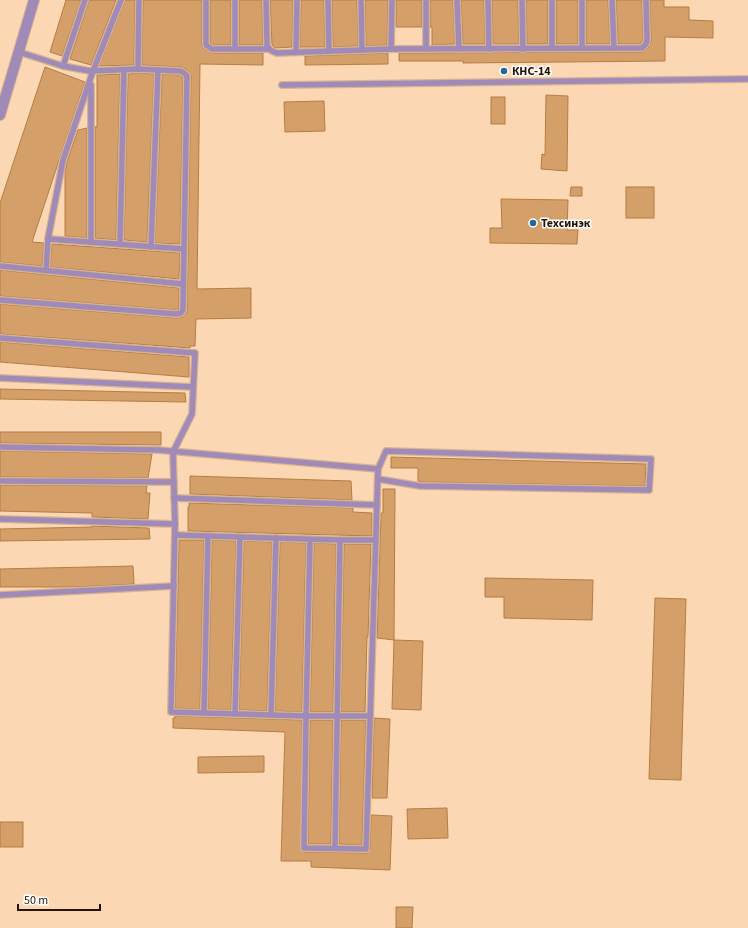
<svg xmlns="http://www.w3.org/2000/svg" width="748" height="928" font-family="'Source Sans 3',sans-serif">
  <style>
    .building { fill: #d59f6a; stroke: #b67d41 }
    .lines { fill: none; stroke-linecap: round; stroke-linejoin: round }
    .lane-casing { stroke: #d6b493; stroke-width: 8 }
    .street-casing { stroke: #d6b493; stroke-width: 12 }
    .lane { stroke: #a08bb8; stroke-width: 5.5 }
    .street { stroke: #a08bb8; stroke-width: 10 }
    .poi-dot { fill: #22689c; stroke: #fff; stroke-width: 1.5 }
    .labels { text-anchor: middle; stroke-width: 3; stroke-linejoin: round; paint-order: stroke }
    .poi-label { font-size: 12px; font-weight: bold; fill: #281200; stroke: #fff; text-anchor: start }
  </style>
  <rect width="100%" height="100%" fill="#fcd7b3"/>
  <g class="building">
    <polygon points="66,0 81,0 62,56 50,52"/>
    <polygon points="89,0 116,0 91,65 70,59"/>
    <polygon points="125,0 135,0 134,65 99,66"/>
    <polygon points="143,0 202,0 202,45 203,48 212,53 263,53 263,65 200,64 197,289 251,288 251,318 196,319 195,346 190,346 190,348 0,334 0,304 177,318 183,317 187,312 191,76 187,70 181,67 142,65"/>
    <polygon points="210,0 231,0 231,45 213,45 210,43"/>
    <polygon points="239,0 262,0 263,45 239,45"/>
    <polygon points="270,0 293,0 292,47 275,48 272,45"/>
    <polygon points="301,0 324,0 325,47 300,47"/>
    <polygon points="332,0 357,0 358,46 333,47"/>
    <polygon points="365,0 388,0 387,45 366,46"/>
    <rect x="396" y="0" width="26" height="27"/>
    <polygon points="430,0 453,0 455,44 432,45 432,27 430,27"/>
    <polygon points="461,0 484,0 485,44 463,44"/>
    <polygon points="492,0 518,0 519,44 493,44"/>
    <polygon points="526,0 548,0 548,44 527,44"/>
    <rect x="556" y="0" width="22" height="44"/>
    <polygon points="586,0 608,0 610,44 586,44"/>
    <polygon points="616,0 642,0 643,40 640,44 618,44"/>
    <polygon points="650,0 664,0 664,7 689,7 689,20 713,21 713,38 665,37 665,61 463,63 463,61 399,61 399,53 643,52 649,47 651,41"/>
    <polygon points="388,53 388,64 305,65 305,56"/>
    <polygon points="45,67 85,82 32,242 44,243 42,266 0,262 0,203"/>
    <polygon points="138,73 154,74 147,242 124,240 128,74"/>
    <polygon points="120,74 116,240 95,238 95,127 97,127 97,75"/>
    <polygon points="162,74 179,75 183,78 180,244 155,243"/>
    <polygon points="546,95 568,96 567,171 541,169 542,154 545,155"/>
    <rect x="491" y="97" width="14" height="27"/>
    <polygon points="324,101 325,131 285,132 284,102"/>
    <polygon points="87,128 87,238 65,236 65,174 67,161 78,130"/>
    <polygon points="571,187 582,187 582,196 570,196"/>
    <rect x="626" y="187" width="28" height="31"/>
    <polygon points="501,199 568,200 567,230 578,230 577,244 490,243 490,228 502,228"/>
    <polygon points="52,244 180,253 179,279 50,267"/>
    <polygon points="0,270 179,288 179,309 177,310 0,296"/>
    <polygon points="0,342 189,357 189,377 0,362"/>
    <polygon points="0,389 185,393 186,402 0,399"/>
    <polygon points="0,432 161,432 161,445 0,443"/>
    <polygon points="0,451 152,454 148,478 0,477"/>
    <polygon points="391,457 646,464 645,486 420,482 418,481 418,468 391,468"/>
    <polygon points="190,476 351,481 352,500 190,494"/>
    <polygon points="0,485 147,486 146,493 150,493 148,519 92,517 92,513 0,511"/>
    <polygon points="383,489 395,489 394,640 377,638 381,513 383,513"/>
    <polygon points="189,503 353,508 353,512 372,513 372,536 188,531 188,507 189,507"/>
    <polygon points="92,526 149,528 150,539 0,541 0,529 92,527"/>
    <polygon points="179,540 204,540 200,709 175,708"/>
    <polygon points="212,540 236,541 231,710 208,709"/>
    <polygon points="244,541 272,542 267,711 239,710"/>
    <polygon points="280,542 306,543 302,712 275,711"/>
    <polygon points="314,543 336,544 333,712 310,712"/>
    <polygon points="344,544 371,544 368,637 367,637 365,712 341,712"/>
    <polygon points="133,566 134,584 78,587 0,587 0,569"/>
    <polygon points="485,578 593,580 592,620 504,618 504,597 485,597"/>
    <polygon points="655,598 686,599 681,780 649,779"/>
    <polygon points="394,640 423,641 421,710 392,709"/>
    <polygon points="175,716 302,720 301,850 304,852 368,853 370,849 371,815 392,816 390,870 311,867 311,861 281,861 285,732 173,728 173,718 175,718"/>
    <polygon points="374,718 390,719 387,798 372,798"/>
    <polygon points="310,720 333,720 331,844 308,844"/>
    <polygon points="341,720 366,720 362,845 339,844"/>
    <polygon points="264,756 264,772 198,773 198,757"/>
    <polygon points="447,808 448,838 408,839 407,809"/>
    <rect x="0" y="822" width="23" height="25"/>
    <polygon points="396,907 413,907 412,928 396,928"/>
  </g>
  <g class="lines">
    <g class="lane-casing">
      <g id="lane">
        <polyline points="206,0 206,45 212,49 268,49"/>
        <path d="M266,0l1,45c2,5 4,6 10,8l114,-4 251,-1 4,-4 1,-4 -1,-40"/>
        <polyline points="328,0 329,51"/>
        <polyline points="361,0 362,50"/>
        <polyline points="426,0 426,49"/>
        <polyline points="457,0 459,49"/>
        <polyline points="488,0 489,49"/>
        <polyline points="522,0 523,49"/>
        <polyline points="552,0 552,48"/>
        <polyline points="582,0 582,48"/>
        <polyline points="612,0 614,48"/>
        <polyline points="235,49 235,0"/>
        <polyline points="391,49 392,0"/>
        <polyline points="296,52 297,0"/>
        <polyline points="63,66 85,0"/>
        <polyline points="138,69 139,0"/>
        <polyline points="91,85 91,242"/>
        <polyline points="282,85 748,79"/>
        <polyline points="48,239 184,249"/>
        <polyline points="120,244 124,70"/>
        <polyline points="151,247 158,70"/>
        <polyline points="0,266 183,284"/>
        <polyline points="46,270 48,239 63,160 93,71 121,0"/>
        <polyline points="0,300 177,314 181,313 183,310 187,76 184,73 180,71 138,69 90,71 63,66 19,52"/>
        <polyline points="0,338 195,353 192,414 173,452 175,524"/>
        <polyline points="0,378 193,387"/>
        <polyline points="0,447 158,450 378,469 366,849 304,848 306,716 171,712 175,524 0,519"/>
        <polyline points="378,479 420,486 649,490 651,459 386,451 378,469"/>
        <polyline points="0,481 174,482"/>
        <polyline points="174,498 377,505"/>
        <polyline points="175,535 340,540"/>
        <polyline points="310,540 306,716 370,716"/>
        <polyline points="0,595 174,586"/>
        <polyline points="204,713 208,536"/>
        <polyline points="235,714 240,537"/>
        <polyline points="271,715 276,538"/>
        <polyline points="335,848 340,540 376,540"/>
      </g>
    </g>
    <g class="street-casing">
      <polyline id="street" points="0,115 34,0"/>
    </g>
    <use href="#lane" class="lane"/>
    <use href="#street" class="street"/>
  </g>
  <g class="poi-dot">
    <circle cx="504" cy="71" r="4"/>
    <circle cx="533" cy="223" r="4"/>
  </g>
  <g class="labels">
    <g class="poi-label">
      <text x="512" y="75">КНС-14</text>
      <text x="541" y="227">Техсинэк</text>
    </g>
  </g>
  <path d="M18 904v6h82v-6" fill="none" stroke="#281200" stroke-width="2"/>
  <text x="24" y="904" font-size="12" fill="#281200" stroke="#ffffff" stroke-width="3" paint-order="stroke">50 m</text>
</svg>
